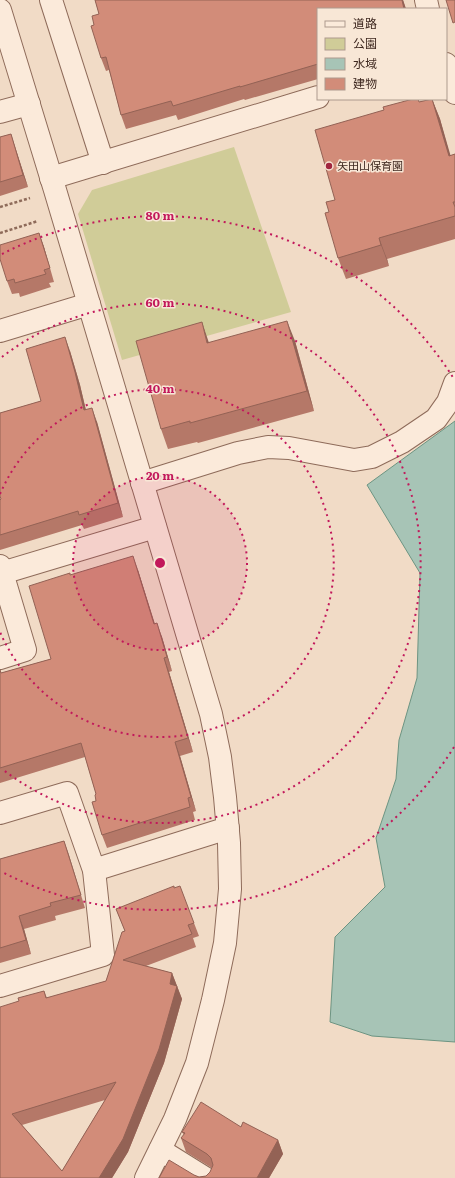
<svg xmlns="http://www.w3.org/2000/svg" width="455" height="1178" font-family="Literata,'Noto Sans JP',serif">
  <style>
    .green { fill: #d0cc98 }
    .water { fill: #a7c4b6; stroke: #6d9482 }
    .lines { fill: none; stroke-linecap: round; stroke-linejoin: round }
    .minor-casing { stroke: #8e6b5a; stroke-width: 24 }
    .path { stroke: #8e6b5a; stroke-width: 2.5; stroke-dasharray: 3 2; stroke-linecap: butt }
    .minor { stroke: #fbeada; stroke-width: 22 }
    .wall { fill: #b57868; fill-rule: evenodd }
    .shaded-wall { fill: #936255 }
    .building { fill: #d28c79; stroke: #936255; fill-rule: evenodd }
    .ring { fill: none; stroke: #c2185b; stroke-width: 2; stroke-dasharray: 2 4 }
    .poi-dot { fill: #a1263f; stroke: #f8e7d6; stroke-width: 1.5 }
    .labels { text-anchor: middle; stroke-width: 3; stroke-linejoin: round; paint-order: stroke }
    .poi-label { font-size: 11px; fill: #3d271f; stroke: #f8e7d6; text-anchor: start }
    .centre { fill: #c2185b; stroke: #f8e7d6; stroke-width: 2 }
    .ring-label { font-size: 12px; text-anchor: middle; font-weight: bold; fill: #c2185b; stroke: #f8e7d6; stroke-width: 3; stroke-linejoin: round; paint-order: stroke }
  </style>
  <rect width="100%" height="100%" fill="#f1dbc6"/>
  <polygon class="green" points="234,147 291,312 122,360 78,214 92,190"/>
  <polygon class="water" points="455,421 455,1042 372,1036 330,1022 335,937 385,887 376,838 396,779 399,740 417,678 420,573 367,485"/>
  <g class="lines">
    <g class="minor-casing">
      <g id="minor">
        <polyline points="51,0 103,163"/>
        <polyline points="426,0 428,9"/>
        <polyline points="0,10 55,190 211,714 220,757 225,797 229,843 230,889 225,943 213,1000 197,1063 175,1119 146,1178"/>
        <polyline points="446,64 455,93"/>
        <polyline points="0,112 29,104"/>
        <polyline points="51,178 318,97"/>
        <polyline points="0,331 89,304"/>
        <polyline points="142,483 238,453 268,447 289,448 354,460 372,457 402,442 436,419 448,402 455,383"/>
        <polyline points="0,566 25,650 0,658"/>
        <polyline points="2,573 155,527"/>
        <polyline points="0,813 67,793 94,870 103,955 0,986"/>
        <polyline points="94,870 228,828"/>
        <polyline points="160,1150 205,1178"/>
      </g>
    </g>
    <g class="path">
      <polyline points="0,207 30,198"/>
      <polyline points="0,233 38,221"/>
    </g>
    <use href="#minor" class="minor"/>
  </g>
  <g class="wall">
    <polygon points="95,0 403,0 406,9 318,9 318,79 245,100 244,99 178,120 176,115 126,129 121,115 109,70 106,71 101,58 94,25 99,14"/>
    <polygon points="432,99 440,119 450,156 455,154 455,239 387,259 389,266 346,279 338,258 329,212 335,200 419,102"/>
    <polygon points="11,134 28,187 0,196 0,137"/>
    <polygon points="39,233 44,247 54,282 49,283 51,287 20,297 19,293 12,294 7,281"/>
    <polygon points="295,341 314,411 198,443 197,442 168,449 161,429 209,342"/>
    <polygon points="70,351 80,385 86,410 97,422 123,517 84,529 82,525 0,550 0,500 1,499 0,413 41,401"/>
    <polygon points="138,570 155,624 162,637 172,671 169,672 193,752 180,756 196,811 193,812 195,820 107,848 102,835 96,801 96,794 85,757 0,783 0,670 1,673 51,659 70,575"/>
    <polygon points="64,841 85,908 55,916 56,920 24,929 31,954 0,963 0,859"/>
    <path d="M174,888l20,35 5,13 -6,2 3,9 -50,19 26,7 10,26 -18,64 -36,89 -16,26h-112l19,-177 25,-10 3,7 59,-17 19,-50 -9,-22zM105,1100l-43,71 -40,-46z"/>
    <polygon points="241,1127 278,1140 283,1154 269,1178 159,1178 194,1175 199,1177 206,1176 210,1172 212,1168 186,1152 181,1138 184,1135 182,1132"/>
  </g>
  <g class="shaded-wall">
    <polygon points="402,0 403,0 406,9 404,9"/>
    <polygon points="432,99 440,119 455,171 449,156"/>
    <polygon points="11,134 15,147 28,187 23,175"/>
    <polygon points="39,233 44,247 54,282 50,268"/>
    <polygon points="379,238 387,259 389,266 381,245"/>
    <polygon points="287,321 295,341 314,411 307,391"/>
    <polygon points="202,322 209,343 207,343"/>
    <polygon points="65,337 70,351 80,385 89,424 84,410"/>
    <polygon points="92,408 97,422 123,517 118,503"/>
    <polygon points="133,556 138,570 159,638 154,624"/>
    <polygon points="157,623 162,637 172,671 167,657"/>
    <polygon points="164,658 169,672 193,752 188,738"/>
    <polygon points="175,742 180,756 196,811 191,797"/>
    <polygon points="64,841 69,855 85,908 81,895"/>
    <polygon points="19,916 24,929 31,954 26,940"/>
    <polygon points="172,973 182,999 164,1063 128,1152 112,1178 99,1178 170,984"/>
    <polygon points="278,1140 283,1154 269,1178 257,1178"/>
  </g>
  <g class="building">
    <polygon points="95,0 402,0 404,9 318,9 318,64 240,87 240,86 173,106 171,101 121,115 106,57 101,58 91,26 94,25 92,16 99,14"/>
    <polygon points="446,0 455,0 455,22 453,23"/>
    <polygon points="413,99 418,99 419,102 432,99 449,156 455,154 455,202 453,202 455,207 455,216 379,238 381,245 338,258 325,213 329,212 326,202 335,200 315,130 384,110 383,107"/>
    <polygon points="11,134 23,175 0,182 0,137"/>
    <polygon points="39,233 50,268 44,270 46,274 15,283 14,279 7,281 0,259 0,245"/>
    <polygon points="287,321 307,391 190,423 190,421 161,429 136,341 202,322 207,343"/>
    <polygon points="65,337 75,372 84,410 92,408 118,503 79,515 78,511 0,535 0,500 1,499 0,496 0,413 41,401 26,349"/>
    <polygon points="133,556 154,624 157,623 167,657 164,658 188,738 175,742 191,797 188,798 190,807 102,835 92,802 96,801 95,795 96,794 81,743 0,768 0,670 1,673 51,659 29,586 70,573 70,575"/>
    <polygon points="64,841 81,895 50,903 51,906 19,916 26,940 0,948 0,859"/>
    <path d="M174,886v2l6,-2 14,37 -6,2 4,9 -69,26 49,13 -2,11 7,2 -18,63 -36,90 -24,39h-99v-171l19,-6 -1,-3 26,-7 2,7 60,-17 16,-49 3,-1 -9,-22zM116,1082l-54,89 -50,-57z"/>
    <polygon points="201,1102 241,1127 243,1122 278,1140 257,1178 159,1178 169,1160 194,1175 199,1177 206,1176 210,1172 213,1165 211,1158 207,1154 181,1138 185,1133 182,1132"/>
  </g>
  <circle cx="160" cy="563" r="87" fill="#c2185b" fill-opacity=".12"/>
  <g class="ring">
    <circle cx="160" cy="563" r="87"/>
    <path d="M0 494A174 174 0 1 1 0 632"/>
    <path d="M2 357A260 260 0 1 1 2 769"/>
    <path d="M454 747A347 347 0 0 1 2 872M2 254A347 347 0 0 1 454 379"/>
  </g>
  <circle class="poi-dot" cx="329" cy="166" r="4"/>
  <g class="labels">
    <g class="poi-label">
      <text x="337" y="170">矢田山保育園</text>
    </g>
  </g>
  <circle cx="160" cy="563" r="6" class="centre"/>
  <g class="ring-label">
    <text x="160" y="220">80 m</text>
    <text x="160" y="307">60 m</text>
    <text x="160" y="393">40 m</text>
    <text x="160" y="480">20 m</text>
  </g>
  <rect x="317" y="8" width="130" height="92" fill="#f8e7d6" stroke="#ad9a8d"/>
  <rect x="325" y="21" width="20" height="6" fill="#fbeada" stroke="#ad9a8d"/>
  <text x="353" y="28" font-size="12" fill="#3d271f">道路</text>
  <rect x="325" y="38" width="20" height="12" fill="#d0cc98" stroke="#ad9a8d"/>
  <text x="353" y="48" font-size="12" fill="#3d271f">公園</text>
  <rect x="325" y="58" width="20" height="12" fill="#a7c4b6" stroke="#ad9a8d"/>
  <text x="353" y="68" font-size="12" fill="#3d271f">水域</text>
  <rect x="325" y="78" width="20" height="12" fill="#d28c79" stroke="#ad9a8d"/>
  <text x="353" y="88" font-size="12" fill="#3d271f">建物</text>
</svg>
